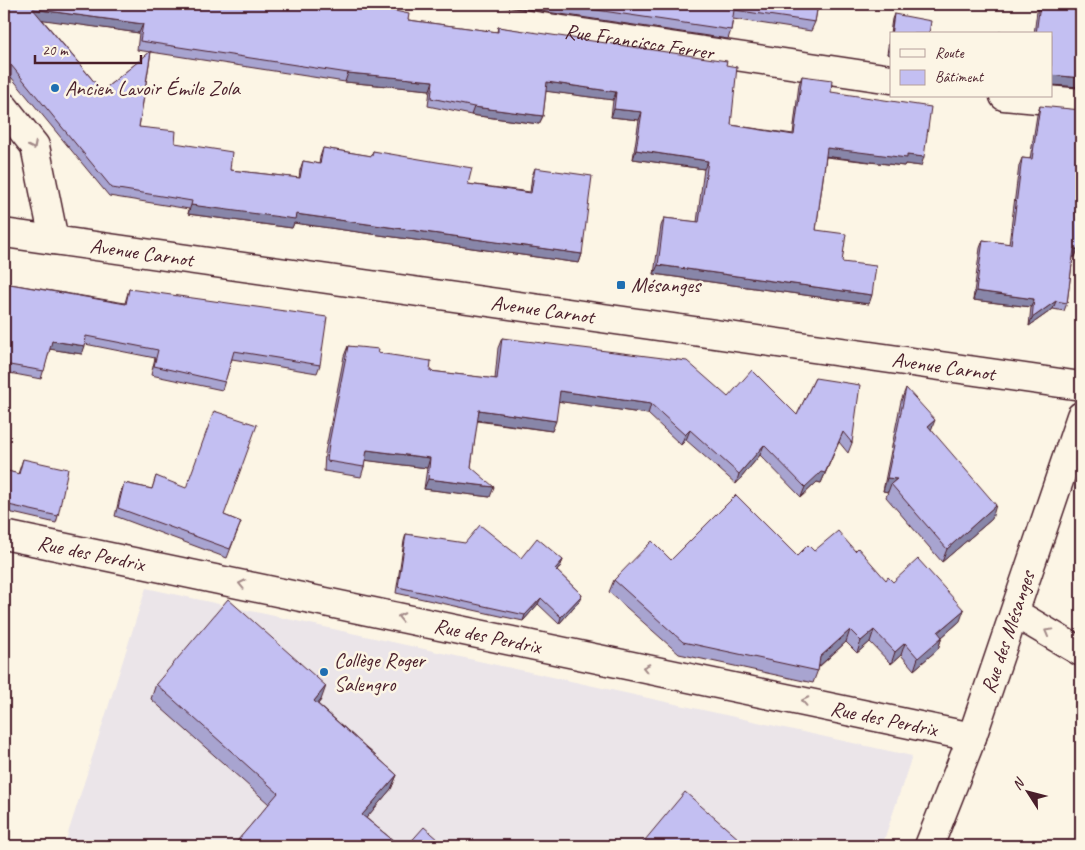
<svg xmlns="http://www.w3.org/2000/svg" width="1085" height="850" font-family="Caveat,sans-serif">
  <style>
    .built { fill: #ebe5e9 }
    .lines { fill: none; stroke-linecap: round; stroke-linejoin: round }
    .minor-casing { stroke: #4a1f2b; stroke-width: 31 }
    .secondary-casing { stroke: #4a1f2b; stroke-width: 31 }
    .minor { stroke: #fcf5e5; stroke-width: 28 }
    .secondary { stroke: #fcf5e5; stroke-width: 28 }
    .wall { fill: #a8a4d0; stroke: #4a1f2b; fill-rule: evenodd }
    .shaded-wall { fill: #8886a9; stroke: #4a1f2b }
    .building { fill: #c3bff2; stroke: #4a1f2b }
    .oneway { stroke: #a38a88 }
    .poi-dot { fill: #1f6fb2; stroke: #fcf5e5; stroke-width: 2 }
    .labels { text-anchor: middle; stroke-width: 5; stroke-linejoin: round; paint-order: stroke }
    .street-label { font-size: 21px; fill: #4a1f2b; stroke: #fcf5e5 }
    .poi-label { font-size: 21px; fill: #4a1f2b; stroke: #fcf5e5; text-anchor: start }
  </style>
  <rect width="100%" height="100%" fill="#fcf5e5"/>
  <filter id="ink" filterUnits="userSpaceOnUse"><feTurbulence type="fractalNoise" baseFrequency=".02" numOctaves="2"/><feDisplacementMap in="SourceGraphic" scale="10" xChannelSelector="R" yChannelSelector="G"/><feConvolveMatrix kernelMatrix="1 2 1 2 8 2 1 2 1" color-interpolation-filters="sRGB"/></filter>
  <g filter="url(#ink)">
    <polygon class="built" points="146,588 912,756 882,846 64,846"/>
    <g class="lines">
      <g class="minor-casing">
        <g id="minor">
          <path id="s1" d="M387,4l504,75"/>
          <polyline points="1004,96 1081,103"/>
          <polyline points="4,107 35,146 54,240"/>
          <path id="s2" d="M4,535l968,202"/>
          <polyline points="1015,613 1081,652"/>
          <path id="s3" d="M929,846l43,-109 109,-321"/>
        </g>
      </g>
      <g class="secondary-casing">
        <g id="secondary">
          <path id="s4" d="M4,233l1077,153"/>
        </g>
      </g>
      <use href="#minor" class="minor"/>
      <use href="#secondary" class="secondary"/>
    </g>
    <g class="wall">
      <path d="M4,4l377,4 27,12 89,12 1,-5 228,38 5,60 62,9 6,-50 3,-8 29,16 90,74 -16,-2 -1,2 -78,-9 -10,73 26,32 27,42 -215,-30 7,-48 3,-8 33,4 7,-53 -71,-10 6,-39 -28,-3 2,-17 -67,-9 -3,25 -4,8 -68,-9 -43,-9 2,-16 -85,-8 -194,-30 -12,75 91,43 69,8 1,-8 3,-9 16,3 1,-7 3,-9 48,8 2,-5 95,33 62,8 2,-16 3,-8 47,86 -3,9 -285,-40 -2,5 -104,-14 1,-5 -80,-13 -98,-119 -4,15 -3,1zM42,19l97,14 -2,17 13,2 -48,39z"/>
      <polygon points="500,4 818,4 815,22 811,31 733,19 731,30 728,39 500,5"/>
      <polygon points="1038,4 1081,4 1081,87 1051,85 1051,34 1034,34"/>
      <polygon points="894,14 891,34 891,55 887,54 892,19"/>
      <polygon points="1040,106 1078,249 1075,257 1073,257 1067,303 1064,311 1053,309 1029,326 1031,307 973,300 980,248 983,240 1009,244 1019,166 1022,158 1030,159 1037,115"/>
      <polygon points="4,283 125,303 129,289 320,365 317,373 232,359 222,390 151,375 155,358 85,344 82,354 50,349 41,379 4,372"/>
      <polygon points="502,338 797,415 815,378 852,443 848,453 839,442 821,483 817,482 801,497 760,455 736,484 686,440 681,445 648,414 558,401 552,431 477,421 471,467 490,497 424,489 427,468 365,460 364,467 361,477 324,471 325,453 344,356 348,346 378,353 430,371 495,379 498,348"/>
      <polygon points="906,388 931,429 992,519 942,562 886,497 888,492 883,491 901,401"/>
      <polygon points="23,459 58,516 56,523 4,511 4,470 18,474"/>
      <polygon points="156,476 224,515 241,522 227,558 115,516 121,491 124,483 152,489"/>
      <polygon points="406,534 521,558 563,560 560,567 557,571 582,595 579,601 559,624 538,604 523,621 396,593 404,541"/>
      <polygon points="814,551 855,551 886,580 893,582 960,621 942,637 938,649 914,670 901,655 891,664 870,642 857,653 846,642 819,667 813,683 679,654 609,592 614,580 671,560 797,556"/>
      <polygon points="156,684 321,700 318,704 397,775 391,789 366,818 400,846 233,846 269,804 151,699"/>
    </g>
    <g class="shaded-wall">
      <polygon points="33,9 143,24 139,33 30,18"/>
      <polygon points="889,50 891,50 891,55 887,54"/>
      <polygon points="348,73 433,81 430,90 345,82"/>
      <polygon points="1051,75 1081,78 1081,87 1051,85"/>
      <polygon points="547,82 616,92 613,100 544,91"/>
      <polygon points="11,84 7,92 4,93 4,85"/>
      <polygon points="474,107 543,116 539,124 471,115"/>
      <polygon points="614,109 642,112 639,120 611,117"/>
      <polygon points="827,148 907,155 924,157 921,166 905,164 904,166 824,156"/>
      <polygon points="636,150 708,161 704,169 633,159"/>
      <polygon points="191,205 296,214 582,254 579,263 294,223 292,228 188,214"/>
      <polygon points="1074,249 1078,249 1075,257 1071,257"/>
      <polygon points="658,265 872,295 869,304 654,274"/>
      <polygon points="976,291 1034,299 1031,307 973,300"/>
      <polygon points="1056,301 1053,309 1029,326 1032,318"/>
      <polygon points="52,341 85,346 82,354 49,349"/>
      <polygon points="560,391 651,404 648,414 556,401"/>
      <polygon points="479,410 556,421 552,431 475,420"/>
      <polygon points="935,420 930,433 928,426"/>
      <polygon points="690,430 686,440 681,445 685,435"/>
      <polygon points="843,432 821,483 817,482 801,497 805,487"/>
      <polygon points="764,445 760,455 736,484 739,474"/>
      <polygon points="367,450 430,458 427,468 363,460"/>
      <polygon points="887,478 897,479 891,484 888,492 883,491"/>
      <polygon points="428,479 494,487 490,497 424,489"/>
      <polygon points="996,505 992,519 942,562 947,549"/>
      <polygon points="563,560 560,567 553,576 555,569"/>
      <polygon points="582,595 579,601 559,624 561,617"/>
      <polygon points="541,598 538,604 523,621 525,615"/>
      <polygon points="964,610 960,621 942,637 938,649 914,670 918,658 938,632"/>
      <polygon points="850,630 846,642 816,669 820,657"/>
      <polygon points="874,630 870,642 857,653 861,641"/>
      <polygon points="905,643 901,655 891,664 895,652"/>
      <polygon points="326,686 321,700 308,716 314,701"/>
      <polygon points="397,775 391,789 357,829 362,815"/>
    </g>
    <g class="building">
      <polygon points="4,4 377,4 381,8 409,14 408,20 498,32 498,27 727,61 726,65 737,67 731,125 794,135 802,76 832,80 831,92 931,107 924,157 907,155 907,158 827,148 816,230 846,234 842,262 876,266 872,295 658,265 664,218 699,222 708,161 636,150 642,112 614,109 616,92 547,82 543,116 474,107 431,98 433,81 348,73 140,41 143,24 33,9 102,91 151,51 139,127 176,131 175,143 232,152 230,170 300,178 303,161 320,164 323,148 372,156 373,151 472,168 468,184 531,193 535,168 592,176 582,254 296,214 295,219 191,205 192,201 112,188 11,65 11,84 4,85"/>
      <polygon points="556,4 818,4 815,22 734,10 731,30"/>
      <polygon points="1040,4 1081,4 1081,78 1051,75 1051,34 1036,34"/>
      <polygon points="894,14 931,21 929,34 891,34 891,50 889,50"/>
      <polygon points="999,32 1014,34 999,34"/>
      <polygon points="1040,106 1081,110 1081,227 1078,249 1074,249 1067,303 1056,301 1032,318 1034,299 976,291 983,240 1011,244 1022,158 1032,159"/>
      <polygon points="4,119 9,126 7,157 4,162"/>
      <polygon points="4,283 126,304 129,289 327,317 320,365 234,351 225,382 154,366 158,350 86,336 85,346 52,341 44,371 4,364"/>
      <polygon points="502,338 687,361 728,397 752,370 797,415 815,378 860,385 852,443 843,432 825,473 821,472 805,487 764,445 739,474 690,430 685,435 651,404 560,391 556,421 479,410 471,467 494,487 428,479 430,458 367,450 364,467 327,461 329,443 348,346 379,349 378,353 431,361 430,371 497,379"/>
      <polygon points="906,388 935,420 928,426 996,505 947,549 891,484 897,479 887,478"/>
      <polygon points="214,411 257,425 224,515 241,522 230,549 118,508 124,483 152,489 156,476 186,488"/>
      <polygon points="23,459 68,469 58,516 4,504 4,470 19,474"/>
      <polygon points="736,495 797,556 808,545 814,551 838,531 855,551 858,548 886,580 888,577 893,582 918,559 964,610 938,632 942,637 918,658 905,643 895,652 874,630 861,641 850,630 820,657 818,671 683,642 614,580 652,541 671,560"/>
      <polygon points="480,525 521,558 537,538 563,560 555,569 582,595 561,617 541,598 525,615 398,587 406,534 465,543"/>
      <polygon points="228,599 326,686 314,701 397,775 362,815 400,846 349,846 341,840 336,846 233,846 278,793 156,684"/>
      <polygon points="685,792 747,846 640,846"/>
      <polygon points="424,827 446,846 407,846"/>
    </g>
    <defs><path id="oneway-chevron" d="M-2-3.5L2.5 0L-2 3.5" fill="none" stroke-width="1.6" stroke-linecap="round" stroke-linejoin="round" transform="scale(1.25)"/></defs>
    <g class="oneway">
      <use href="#oneway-chevron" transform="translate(33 146) rotate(63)"/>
      <use href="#oneway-chevron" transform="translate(242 584) rotate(-168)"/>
      <use href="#oneway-chevron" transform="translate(401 617) rotate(-168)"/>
      <use href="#oneway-chevron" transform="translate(1048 632) rotate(-151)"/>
      <use href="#oneway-chevron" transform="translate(646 668) rotate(-168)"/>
      <use href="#oneway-chevron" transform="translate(805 701) rotate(-168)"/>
    </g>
  </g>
  <g class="poi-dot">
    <circle cx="55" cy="88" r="5"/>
    <rect x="616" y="280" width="10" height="10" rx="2.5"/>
    <circle cx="324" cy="672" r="5"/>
  </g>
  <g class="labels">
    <g class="street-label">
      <text dy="7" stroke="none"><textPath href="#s1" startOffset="255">Rue Francisco Ferrer</textPath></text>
      <text dy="7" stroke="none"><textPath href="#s4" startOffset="139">Avenue Carnot</textPath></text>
      <text dy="7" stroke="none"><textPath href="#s4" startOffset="544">Avenue Carnot</textPath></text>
      <text dy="7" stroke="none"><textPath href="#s4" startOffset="949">Avenue Carnot</textPath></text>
      <text dy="7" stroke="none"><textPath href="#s2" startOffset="89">Rue des Perdrix</textPath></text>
      <text dy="7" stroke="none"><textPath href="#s3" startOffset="228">Rue des Mésanges</textPath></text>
      <text dy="7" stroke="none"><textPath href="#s2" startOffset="494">Rue des Perdrix</textPath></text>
      <text dy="7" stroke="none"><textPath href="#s2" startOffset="899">Rue des Perdrix</textPath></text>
    </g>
    <g class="poi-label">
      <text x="65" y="95">Ancien Lavoir Émile Zola</text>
      <text x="631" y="292">Mésanges</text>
      <text x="334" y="667">Collège Roger<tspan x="334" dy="24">Salengro</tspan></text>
    </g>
  </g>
  <rect width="1085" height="850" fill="none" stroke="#fcf5e5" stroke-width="20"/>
  <rect x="10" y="10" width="1065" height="830" fill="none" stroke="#4a1f2b" stroke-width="2" filter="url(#ink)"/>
  <rect x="890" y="32" width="162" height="65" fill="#fcf5e5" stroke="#b59f9b"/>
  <rect x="900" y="49" width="25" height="8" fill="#fcf5e5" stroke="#b59f9b"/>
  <text x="935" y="58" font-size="15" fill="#4a1f2b">Route</text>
  <rect x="900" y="70" width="25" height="15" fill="#c3bff2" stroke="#b59f9b"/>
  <text x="935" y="82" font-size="15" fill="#4a1f2b">Bâtiment</text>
  <g transform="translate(1028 792) rotate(306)" stroke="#fcf5e5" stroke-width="4" paint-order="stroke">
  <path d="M0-4L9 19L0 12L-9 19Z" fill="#4a1f2b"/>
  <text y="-8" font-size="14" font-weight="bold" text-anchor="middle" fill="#4a1f2b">N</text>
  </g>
  <path d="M35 55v8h106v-8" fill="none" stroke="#4a1f2b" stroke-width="2.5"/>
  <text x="42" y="55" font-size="15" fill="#4a1f2b" stroke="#fcf5e5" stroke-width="4" paint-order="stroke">20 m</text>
</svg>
